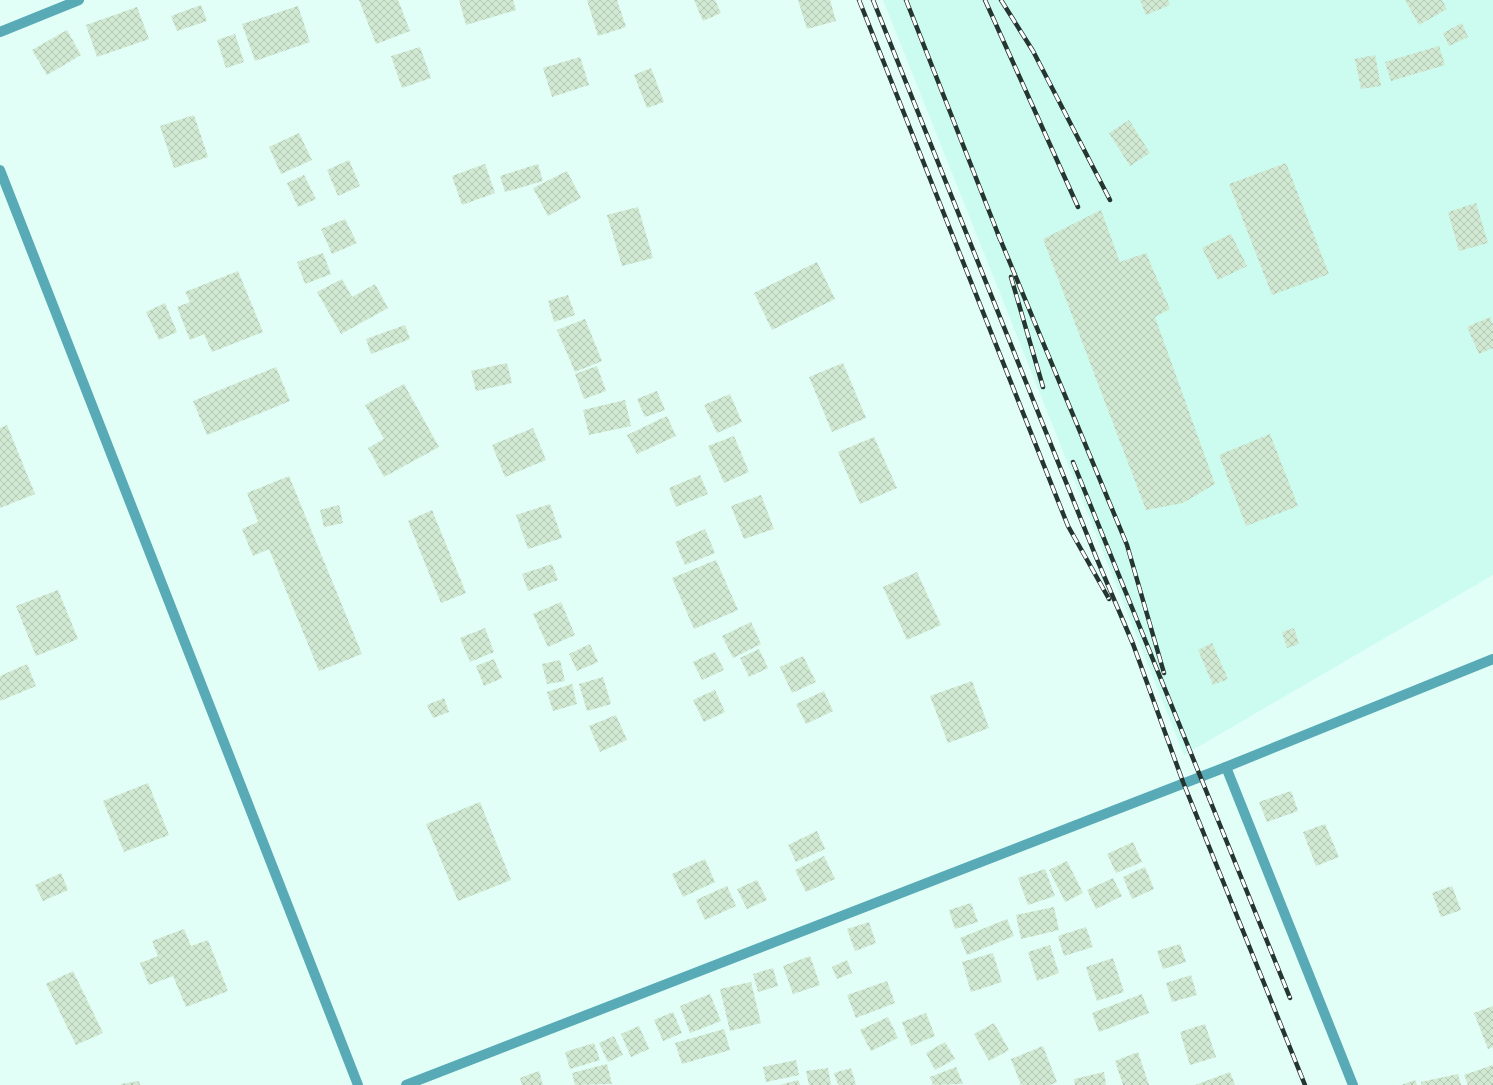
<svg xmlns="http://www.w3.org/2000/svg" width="1493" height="1085" font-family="Inter,sans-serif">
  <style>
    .built { fill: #ccfbef }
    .building { fill: url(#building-cross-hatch) }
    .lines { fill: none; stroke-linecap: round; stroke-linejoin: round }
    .street { stroke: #57aab6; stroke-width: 10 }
    .rail-casing { stroke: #253530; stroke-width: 4.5 }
    .rail { stroke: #fff; stroke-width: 3; stroke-dasharray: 9; stroke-linecap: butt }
  </style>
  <defs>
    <pattern id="building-cross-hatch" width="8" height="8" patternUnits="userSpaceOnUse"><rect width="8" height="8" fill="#d1e9d2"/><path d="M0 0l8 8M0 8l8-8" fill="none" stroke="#b2c7b4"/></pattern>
  </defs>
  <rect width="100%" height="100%" fill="#e1fff7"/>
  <polygon class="built" points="883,0 1493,0 1493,575 1184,755"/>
  <g class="building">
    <polygon points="359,0 398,0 410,31 376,44"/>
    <polygon points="459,0 513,0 516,10 466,25"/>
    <polygon points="587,0 617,0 626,27 598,36"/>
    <polygon points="694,0 715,0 721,13 703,21"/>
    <polygon points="798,0 830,0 836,21 807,29"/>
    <polygon points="1140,0 1168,0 1170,5 1146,15"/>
    <polygon points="1405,0 1442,0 1447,9 1419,25"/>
    <polygon points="201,5 207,21 177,31 171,16"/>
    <polygon points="298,6 310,42 255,61 242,24"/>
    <polygon points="137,7 149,39 97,57 86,25"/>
    <polygon points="1462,23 1468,37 1449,46 1443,33"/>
    <polygon points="67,30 81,55 47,75 32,50"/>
    <polygon points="235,34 244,62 226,68 217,40"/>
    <polygon points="1439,46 1445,65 1391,81 1385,62"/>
    <polygon points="420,47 431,78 402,88 391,56"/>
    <polygon points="1375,55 1381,86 1361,89 1355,59"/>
    <polygon points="580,57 589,85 552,97 543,68"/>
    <polygon points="651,68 664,102 647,108 634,75"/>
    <polygon points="194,115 208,157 174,168 160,126"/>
    <polygon points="1129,120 1150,153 1130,166 1109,133"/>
    <polygon points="299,133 312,160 281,174 269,147"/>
    <polygon points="349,160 360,186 338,196 327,170"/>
    <polygon points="1286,163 1329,274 1272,295 1229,184"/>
    <polygon points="485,164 495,193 462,205 452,176"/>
    <polygon points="538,164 543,181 505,192 500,176"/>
    <polygon points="567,171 581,198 548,216 533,188"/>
    <polygon points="304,175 316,199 298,207 287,183"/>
    <polygon points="1476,203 1488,243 1459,251 1448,212"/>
    <polygon points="638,207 653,258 622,266 607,215"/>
    <polygon points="1101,210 1120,262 1146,253 1170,309 1155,317 1215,484 1183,503 1146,510 1043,239"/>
    <polygon points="345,219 357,243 332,254 321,229"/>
    <polygon points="1231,234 1247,266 1218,280 1202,248"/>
    <polygon points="323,253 331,274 305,284 297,262"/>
    <polygon points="817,262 835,299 772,330 754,293"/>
    <polygon points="238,271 263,332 212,352 204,334 190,340 177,307 190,302 185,292"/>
    <polygon points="342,279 352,297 375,284 388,308 341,334 317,292"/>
    <polygon points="568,295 575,315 554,322 548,301"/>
    <polygon points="165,303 177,332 159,340 146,312"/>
    <polygon points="1490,317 1493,325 1493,348 1479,354 1467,327"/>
    <polygon points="585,319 602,361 575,372 557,330"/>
    <polygon points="405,325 410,339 371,354 366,339"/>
    <polygon points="507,363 512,383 476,391 471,371"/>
    <polygon points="843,363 866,418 832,432 809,377"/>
    <polygon points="597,366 606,391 584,399 575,374"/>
    <polygon points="276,367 290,401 207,435 193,401"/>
    <polygon points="404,384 439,447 384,477 368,448 384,439 365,405"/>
    <polygon points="657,391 665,410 645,417 637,399"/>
    <polygon points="730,394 742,422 717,433 704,405"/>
    <polygon points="625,400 631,426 589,435 583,410"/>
    <polygon points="667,416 676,436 637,454 627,435"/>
    <polygon points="7,425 35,494 0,508 0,428"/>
    <polygon points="533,428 546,460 505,477 492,445"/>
    <polygon points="1270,434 1298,506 1246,526 1219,455"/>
    <polygon points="734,436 749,472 724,483 708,446"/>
    <polygon points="874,437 897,488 860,504 838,452"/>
    <polygon points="700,475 708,494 676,507 669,488"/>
    <polygon points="289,476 362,654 319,671 269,549 253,556 242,529 258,522 247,493"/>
    <polygon points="761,495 774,529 744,539 731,506"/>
    <polygon points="550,504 562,538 528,549 516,515"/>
    <polygon points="339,505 343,523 324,527 320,510"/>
    <polygon points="432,510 466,593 441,603 408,521"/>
    <polygon points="705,529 715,553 685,565 675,542"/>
    <polygon points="716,560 738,610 694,629 672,578"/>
    <polygon points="552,564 558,580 528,591 522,574"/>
    <polygon points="917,572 941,625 907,640 883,587"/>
    <polygon points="58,590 78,639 36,656 16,606"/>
    <polygon points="561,602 575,635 548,647 533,614"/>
    <polygon points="751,622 761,644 733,658 722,636"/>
    <polygon points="485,628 494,652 470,662 460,638"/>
    <polygon points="1294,628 1299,644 1287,648 1282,632"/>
    <polygon points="1212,643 1228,679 1213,685 1198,650"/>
    <polygon points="590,644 598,662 577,671 569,654"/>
    <polygon points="759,649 768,668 749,677 740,658"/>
    <polygon points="715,652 724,670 702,680 693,662"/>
    <polygon points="803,656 816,682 792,693 780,667"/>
    <polygon points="494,659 502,678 484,686 476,666"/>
    <polygon points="560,660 565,681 547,684 542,664"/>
    <polygon points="27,664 36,686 0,701 0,676"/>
    <polygon points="603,677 611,704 587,711 579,684"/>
    <polygon points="972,681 989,728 948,743 930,696"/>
    <polygon points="572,684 577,704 553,711 547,692"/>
    <polygon points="715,690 725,712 704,722 693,700"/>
    <polygon points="824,691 833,711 806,724 796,704"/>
    <polygon points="444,698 449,712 433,718 427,705"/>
    <polygon points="616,715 627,740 600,752 589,726"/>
    <polygon points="148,783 169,835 124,852 103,801"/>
    <polygon points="1291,791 1298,811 1267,822 1259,802"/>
    <polygon points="480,802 511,880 458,901 426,824"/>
    <polygon points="1325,824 1339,857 1316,866 1303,832"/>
    <polygon points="817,831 825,849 796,862 788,845"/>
    <polygon points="1133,842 1142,862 1116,873 1107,854"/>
    <polygon points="824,856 835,879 806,892 795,870"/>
    <polygon points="705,859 715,882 683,897 672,874"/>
    <polygon points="1067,861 1083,893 1065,902 1049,870"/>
    <polygon points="1145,867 1154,889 1132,899 1123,877"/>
    <polygon points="1045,869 1055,896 1028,905 1018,878"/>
    <polygon points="61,873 68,890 43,901 35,885"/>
    <polygon points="1113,878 1122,896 1096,909 1087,890"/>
    <polygon points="757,880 767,900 747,909 737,889"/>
    <polygon points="727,886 736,906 705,920 696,900"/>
    <polygon points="1452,886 1461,910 1441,917 1432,893"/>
    <polygon points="971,903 978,922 955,929 949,910"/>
    <polygon points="1054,907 1059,930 1021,939 1016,915"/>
    <polygon points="1007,919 1014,936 967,955 960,938"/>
    <polygon points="869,922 876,943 855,951 847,929"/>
    <polygon points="1086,927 1093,947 1064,956 1058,936"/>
    <polygon points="184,929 191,946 208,940 228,991 186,1007 173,976 149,985 140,963 158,956 152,941"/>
    <polygon points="1180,944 1186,962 1163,969 1157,951"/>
    <polygon points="1050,945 1059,973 1037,981 1028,952"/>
    <polygon points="993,953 1002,982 971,992 962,962"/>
    <polygon points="810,956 820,985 793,994 783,966"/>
    <polygon points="1113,958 1124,992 1097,1001 1086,967"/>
    <polygon points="847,960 852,973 837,979 832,967"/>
    <polygon points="773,968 778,986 758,992 753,974"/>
    <polygon points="73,971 103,1033 76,1045 46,984"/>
    <polygon points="1191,975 1197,995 1172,1002 1166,983"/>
    <polygon points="887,981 895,1003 856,1018 847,995"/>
    <polygon points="751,982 761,1023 730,1031 720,989"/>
    <polygon points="710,994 721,1021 690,1033 680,1006"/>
    <polygon points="1142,994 1149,1013 1099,1032 1092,1013"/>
    <polygon points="1493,1006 1493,1047 1488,1049 1474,1013"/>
    <polygon points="673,1012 682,1033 663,1041 654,1020"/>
    <polygon points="926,1013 935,1036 911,1046 902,1022"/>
    <polygon points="888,1017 898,1038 871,1051 860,1030"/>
    <polygon points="994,1023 1009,1050 989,1061 974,1034"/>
    <polygon points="1205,1024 1216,1057 1190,1065 1180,1032"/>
    <polygon points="639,1026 649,1049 631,1057 621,1034"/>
    <polygon points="724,1029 730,1050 682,1064 675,1043"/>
    <polygon points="614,1036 623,1055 608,1062 599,1043"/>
    <polygon points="945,1042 955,1059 935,1070 926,1053"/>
    <polygon points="594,1043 600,1060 570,1069 565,1052"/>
    <polygon points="1043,1046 1057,1082 1050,1085 1021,1085 1011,1059"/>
    <polygon points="1138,1052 1149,1085 1123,1085 1115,1061"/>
    <polygon points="796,1060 799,1075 766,1082 763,1067"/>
    <polygon points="607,1064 612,1084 575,1085 572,1073"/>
    <polygon points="1493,1065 1493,1085 1468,1085 1464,1075"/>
    <polygon points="956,1067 963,1084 933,1085 930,1077"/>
    <polygon points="828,1068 831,1085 809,1085 806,1071"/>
    <polygon points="851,1068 856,1085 838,1085 834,1073"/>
    <polygon points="539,1071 543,1085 522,1085 520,1078"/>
    <polygon points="1104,1072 1106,1085 1075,1085 1074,1079"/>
    <polygon points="1230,1072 1235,1085 1195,1085"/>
    <polygon points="1458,1074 1461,1085 1421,1085 1421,1082"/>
    <polygon points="798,1080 800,1085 780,1085"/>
    <polygon points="1415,1080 1417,1085 1401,1085"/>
    <polygon points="139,1081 140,1085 121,1085 121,1084"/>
  </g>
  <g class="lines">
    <g class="street">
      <polyline points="0,32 79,0"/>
      <polyline points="0,170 358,1085"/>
      <polyline points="1226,767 1353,1085"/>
      <polyline points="406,1085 1226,767 1493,659"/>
    </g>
    <g class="rail-casing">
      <g id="rail">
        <polyline points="859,0 1068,526 1109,599"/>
        <polyline points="873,0 1096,557 1133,644 1183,782 1305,1085"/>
        <polyline points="906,0 1000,239"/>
        <polyline points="985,0 1078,207"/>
        <polyline points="1001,0 1033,51 1110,200"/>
        <polyline points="998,234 1127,545 1164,673"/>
        <polyline points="1011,277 1043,387"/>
        <polyline points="1073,462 1290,998"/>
      </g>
    </g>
    <use href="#rail" class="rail"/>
  </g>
</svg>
